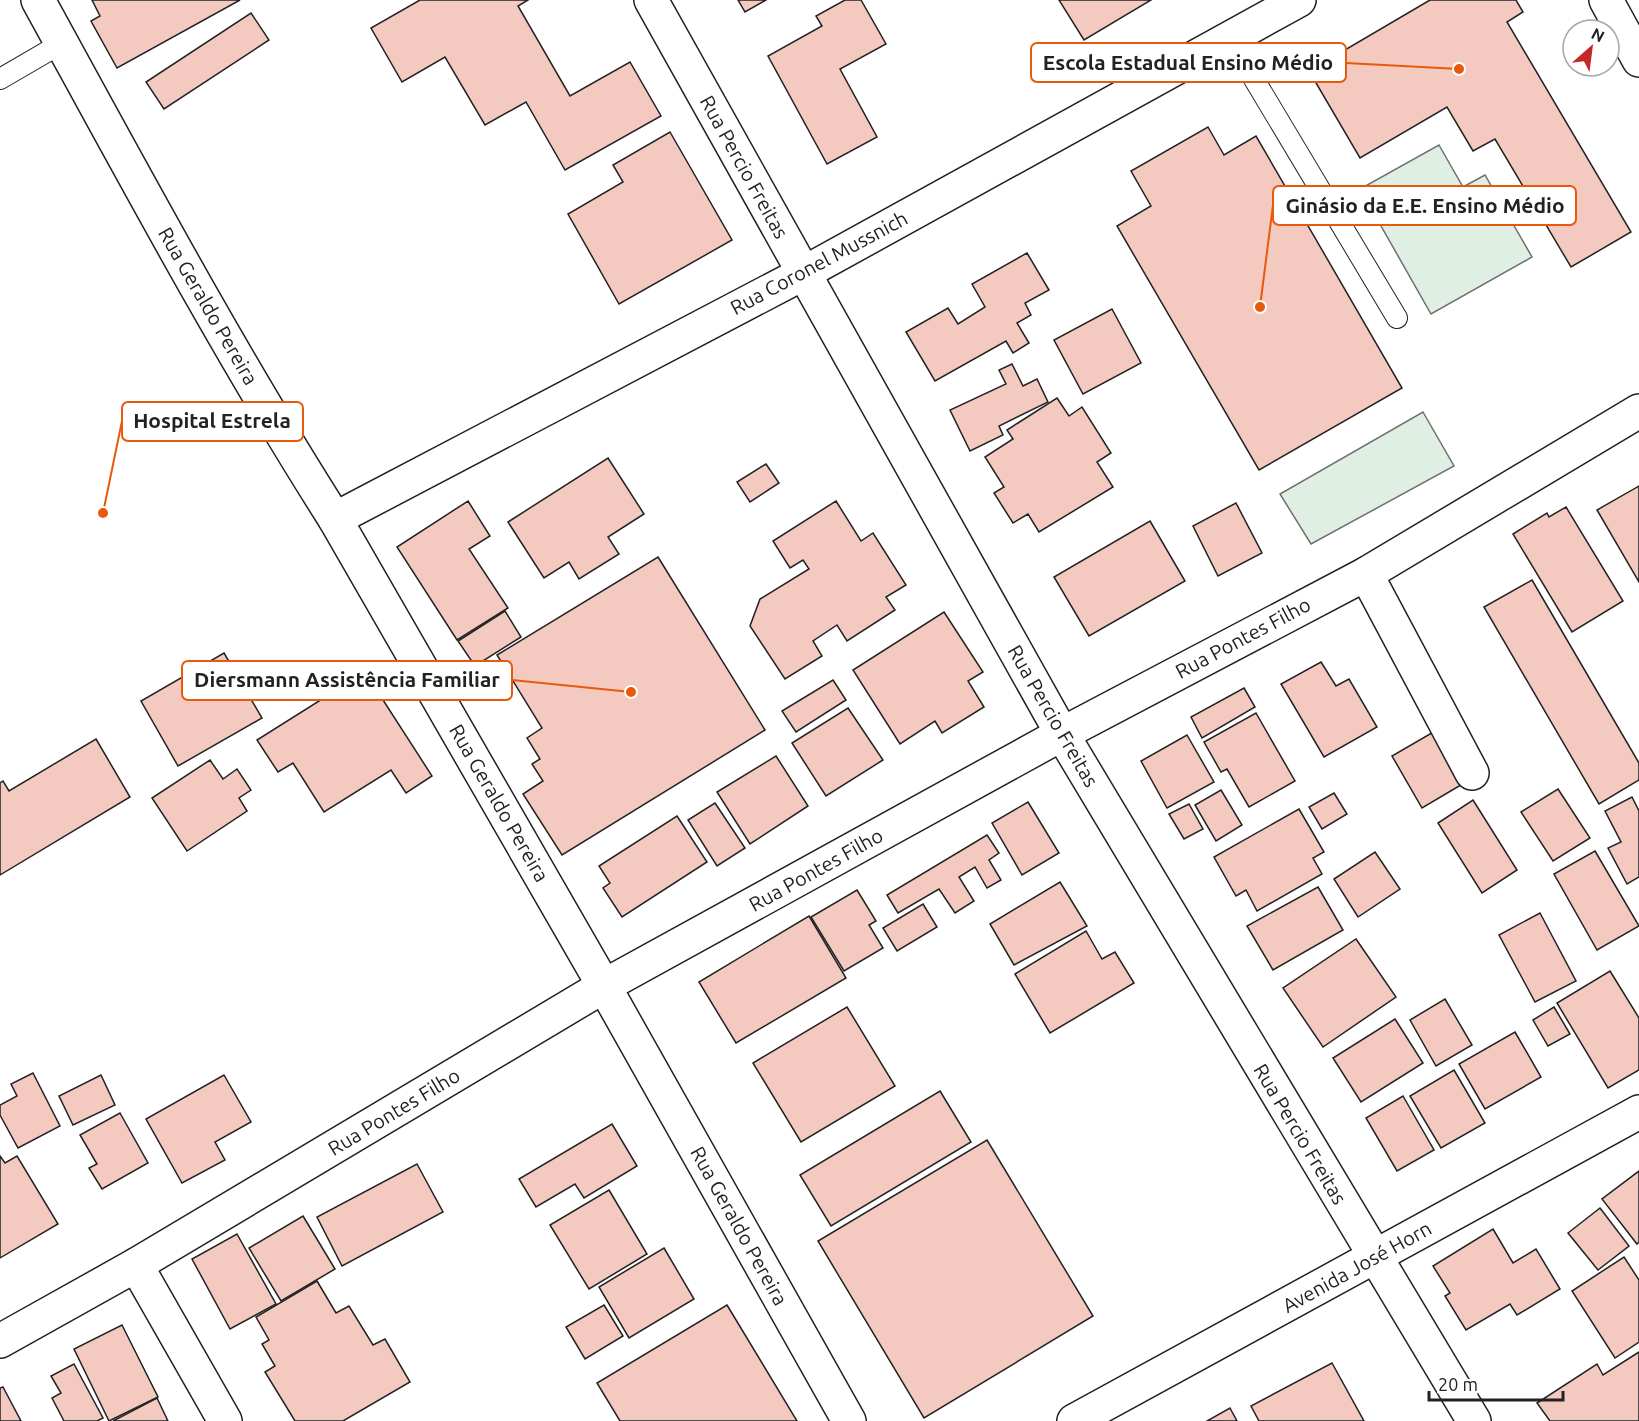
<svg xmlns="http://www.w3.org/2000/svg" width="1639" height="1421" font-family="Ubuntu,sans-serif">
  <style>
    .green { fill: #e0efe3; stroke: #6f6f6f; stroke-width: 1.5 }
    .building { fill: #f3c9c0; stroke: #222; stroke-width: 1.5 }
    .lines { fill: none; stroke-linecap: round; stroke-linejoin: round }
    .service-casing { stroke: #222; stroke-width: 22 }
    .minor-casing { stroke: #222; stroke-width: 36 }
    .tertiary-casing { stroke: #222; stroke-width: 36 }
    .secondary-casing { stroke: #222; stroke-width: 36 }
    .service { stroke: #fff; stroke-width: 20 }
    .minor { stroke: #fff; stroke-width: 33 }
    .tertiary { stroke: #fff; stroke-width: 33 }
    .secondary { stroke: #fff; stroke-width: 33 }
    .labels { text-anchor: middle; stroke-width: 4.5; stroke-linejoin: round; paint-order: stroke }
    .street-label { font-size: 20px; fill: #222; stroke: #fff }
    .leader { fill: none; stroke: #e8590c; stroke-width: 2 }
    .callout-dot { fill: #e8590c; stroke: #fff; stroke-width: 2 }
    .callout { fill: #fff; stroke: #e8590c; stroke-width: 2 }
    .callout-label { font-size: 21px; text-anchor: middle; font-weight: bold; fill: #222 }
  </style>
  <rect width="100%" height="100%" fill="#fff"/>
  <g class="green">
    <polygon points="1439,145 1463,187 1485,175 1532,257 1431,314 1360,189"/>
    <polygon points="1423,412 1454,466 1311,544 1280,494"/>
  </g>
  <g class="building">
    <polygon points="92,0 240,0 117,68 91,21 100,16"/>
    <polygon points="420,0 528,0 518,6 570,96 630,62 661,116 565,170 526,102 485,125 445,57 402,82 371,28"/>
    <polygon points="738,0 766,0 745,12"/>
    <polygon points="845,0 861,0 886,44 840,69 877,137 827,164 768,56 822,26 816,16"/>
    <polygon points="1059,0 1151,0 1084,40"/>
    <polygon points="1430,0 1516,0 1523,12 1507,22 1631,232 1571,267 1495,139 1473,151 1447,107 1360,158 1309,71"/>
    <polygon points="251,13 269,40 164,109 146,82"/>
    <polygon points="1208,127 1224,155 1256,136 1402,388 1259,470 1117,226 1151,206 1131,171"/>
    <polygon points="670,132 732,240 619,304 568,214 623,182 613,165"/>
    <polygon points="1027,253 1049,290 1025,303 1031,315 1017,323 1029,343 1013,353 1006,341 935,381 906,332 948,308 958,324 985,307 972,284"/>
    <polygon points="1112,309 1141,363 1083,394 1054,340"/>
    <polygon points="1012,364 1023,386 1037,379 1048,402 999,426 1003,435 970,451 950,410 1006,384 999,370"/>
    <polygon points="1057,398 1069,416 1082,407 1111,453 1097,462 1113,487 1039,532 1028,514 1013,523 994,493 1004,487 985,457 1013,439 1007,430"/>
    <polygon points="608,458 644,514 608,537 619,554 579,579 569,562 544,578 508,522"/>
    <polygon points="766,464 779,483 750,502 737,482"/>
    <polygon points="1639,486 1639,582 1597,510"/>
    <polygon points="468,501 490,536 469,549 508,608 457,640 397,547"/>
    <polygon points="836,501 861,541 873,533 906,585 886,597 895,610 847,641 837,625 813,641 822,656 785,679 750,626 760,599 809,569 803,560 790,568 773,541"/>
    <polygon points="1236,503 1262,553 1218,576 1193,526"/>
    <polygon points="1566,507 1623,601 1572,632 1513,534 1547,513 1549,517"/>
    <polygon points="1150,521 1185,581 1089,636 1054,577"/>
    <polygon points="658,557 765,730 562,855 523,794 543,781 532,764 540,759 527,738 542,728 497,655"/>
    <polygon points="1532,580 1639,763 1639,780 1599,804 1484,607"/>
    <polygon points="505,611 521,637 475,666 458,641"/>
    <polygon points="944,612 983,672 968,681 984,707 942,733 935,721 900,744 853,670"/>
    <polygon points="224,653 262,718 178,766 141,701"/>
    <polygon points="1321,662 1336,686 1349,679 1377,727 1324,757 1281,684"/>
    <polygon points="365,672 432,776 406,793 391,770 324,812 293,763 278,772 257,740"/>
    <polygon points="833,680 846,700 796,732 782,711"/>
    <polygon points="1244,688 1255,707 1202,738 1191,717"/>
    <polygon points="848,708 883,760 826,796 792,743"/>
    <polygon points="1256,713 1295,781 1249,807 1227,769 1221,772 1204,742"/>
    <polygon points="1435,731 1466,782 1422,808 1392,756"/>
    <polygon points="1187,735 1214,782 1167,808 1141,761"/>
    <polygon points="96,739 130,797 0,875 0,783 3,781 9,791"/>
    <polygon points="776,756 808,806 750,844 717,792"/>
    <polygon points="210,760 223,779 237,769 251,790 239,798 247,811 187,851 152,798"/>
    <polygon points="1558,789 1590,838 1553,861 1521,812"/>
    <polygon points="1221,790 1242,825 1216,841 1195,805"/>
    <polygon points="1334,793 1347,814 1322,829 1309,807"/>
    <polygon points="1632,797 1639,811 1639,877 1627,884 1608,848 1621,842 1605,811"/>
    <polygon points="1473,800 1517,870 1482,893 1438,823"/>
    <polygon points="1028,802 1059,853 1022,875 992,823"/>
    <polygon points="715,803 745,848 717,866 688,820"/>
    <polygon points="1189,804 1203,829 1184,839 1169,814"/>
    <polygon points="1299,809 1324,852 1313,858 1322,874 1257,911 1246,890 1236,896 1214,857"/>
    <polygon points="677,816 707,862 622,917 603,888 610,883 599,866"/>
    <polygon points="987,835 999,853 989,860 1001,880 987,888 975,867 959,877 974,901 955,913 939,889 898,913 887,895"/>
    <polygon points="1595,851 1639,926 1597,950 1554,874"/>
    <polygon points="1375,852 1400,889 1358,917 1334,879"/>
    <polygon points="1060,882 1087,926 1014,965 990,924"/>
    <polygon points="1318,887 1343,930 1273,970 1247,926"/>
    <polygon points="857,890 876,921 869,925 883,948 844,971 811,917"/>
    <polygon points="923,904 937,927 897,951 883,928"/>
    <polygon points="1540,913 1576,981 1535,1002 1499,935"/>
    <polygon points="809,916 846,978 736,1043 699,982"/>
    <polygon points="1086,931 1102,959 1115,952 1134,983 1050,1033 1015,974"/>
    <polygon points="1356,939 1396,997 1323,1047 1283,988"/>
    <polygon points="1610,971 1639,1018 1639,1070 1608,1088 1557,1003"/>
    <polygon points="1445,999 1472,1045 1436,1066 1410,1020"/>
    <polygon points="847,1007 895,1086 801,1142 753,1063"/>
    <polygon points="1554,1007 1570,1034 1548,1046 1533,1020"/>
    <polygon points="1395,1019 1423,1063 1361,1102 1333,1058"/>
    <polygon points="1515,1032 1541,1077 1485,1109 1459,1064"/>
    <polygon points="1454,1070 1485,1123 1441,1148 1410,1096"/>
    <polygon points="33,1073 60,1126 18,1148 0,1115 0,1105 17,1096 11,1084"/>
    <polygon points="101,1075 115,1105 73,1125 59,1096"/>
    <polygon points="224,1075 251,1122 215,1142 225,1160 182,1183 146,1119"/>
    <polygon points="940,1091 971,1142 831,1226 800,1175"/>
    <polygon points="1403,1096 1434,1150 1397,1171 1366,1118"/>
    <polygon points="120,1113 148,1163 102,1189 89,1168 97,1164 80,1135"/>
    <polygon points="612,1124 637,1166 584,1198 575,1184 536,1207 519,1179"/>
    <polygon points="987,1140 1093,1316 924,1418 818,1241"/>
    <polygon points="0,1156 5,1163 17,1156 58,1224 0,1258"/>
    <polygon points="417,1164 443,1212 342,1266 317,1217"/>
    <polygon points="1639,1171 1639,1242 1637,1244 1602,1199"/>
    <polygon points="609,1190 647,1254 589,1289 550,1225"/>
    <polygon points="1600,1208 1629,1246 1598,1270 1568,1233"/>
    <polygon points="303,1216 335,1269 281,1301 249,1248"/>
    <polygon points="1493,1229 1513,1263 1536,1249 1560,1289 1517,1315 1510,1304 1466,1330 1445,1296 1450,1293 1433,1266"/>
    <polygon points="237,1234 276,1304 230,1329 192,1259"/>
    <polygon points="664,1248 694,1299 629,1338 599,1287"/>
    <polygon points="1624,1257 1639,1280 1639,1342 1615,1358 1572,1291"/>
    <polygon points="317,1281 336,1313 349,1306 373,1345 385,1339 410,1382 343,1421 295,1421 265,1372 275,1366 262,1344 269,1340 256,1317"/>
    <polygon points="604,1305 623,1336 585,1359 566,1327"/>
    <polygon points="727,1305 797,1421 620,1421 597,1383"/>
    <polygon points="122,1325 158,1397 109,1421 74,1349"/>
    <polygon points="1639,1352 1639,1421 1550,1421 1537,1403 1597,1364 1603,1375"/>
    <polygon points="1332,1363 1364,1421 1259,1421 1251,1406"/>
    <polygon points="74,1364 103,1418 97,1421 64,1421 52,1398 61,1393 51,1376"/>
    <polygon points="3,1387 21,1421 0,1421 0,1388"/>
    <polygon points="157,1398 168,1421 113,1421"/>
    <polygon points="1230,1408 1237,1421 1207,1421"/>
  </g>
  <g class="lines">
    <g class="service-casing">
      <g id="service">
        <polyline points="1230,39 1397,318"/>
        <polyline points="0,79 62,43"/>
      </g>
    </g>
    <g class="minor-casing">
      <g id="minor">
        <polyline points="651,0 1062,734 1474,1421"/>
        <polyline points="1366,574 1472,773"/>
        <polyline points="136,1265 225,1421"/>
        <polyline points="1074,1421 1639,1112"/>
      </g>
    </g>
    <g class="tertiary-casing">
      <polyline id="tertiary" points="0,1341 136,1265 604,986"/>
    </g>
    <g class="secondary-casing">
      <g id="secondary">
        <path d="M38,0c96,175 190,351 297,519l269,467 245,435"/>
        <polyline points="1606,0 1639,60"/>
        <polyline points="335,519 804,273 1299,0"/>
        <polyline points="604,986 1062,734 1366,574 1639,411"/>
      </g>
    </g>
    <use href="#service" class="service"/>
    <use href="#minor" class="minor"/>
    <use href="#tertiary" class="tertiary"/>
    <use href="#secondary" class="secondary"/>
  </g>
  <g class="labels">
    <g class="street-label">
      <text transform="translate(744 167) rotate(61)" y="7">Rua Percio Freitas</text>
      <text transform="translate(819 263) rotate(-28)" y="7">Rua Coronel Mussnich</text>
      <text transform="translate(208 306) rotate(60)" y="7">Rua Geraldo Pereira</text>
      <text transform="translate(1243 638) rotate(-28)" y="7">Rua Pontes Filho</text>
      <text transform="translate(1053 716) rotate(60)" y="7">Rua Percio Freitas</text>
      <text transform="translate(499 803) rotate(60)" y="7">Rua Geraldo Pereira</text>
      <text transform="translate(816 870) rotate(-29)" y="7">Rua Pontes Filho</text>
      <text transform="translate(394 1112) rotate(-31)" y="7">Rua Pontes Filho</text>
      <text transform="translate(1300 1134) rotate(59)" y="7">Rua Percio Freitas</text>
      <text transform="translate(739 1226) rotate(61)" y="7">Rua Geraldo Pereira</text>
      <text transform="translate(1357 1267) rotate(-29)" y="7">Avenida José Horn</text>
    </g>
  </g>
  <path class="leader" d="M1459 69L1346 63M1260 307L1273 205M103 513L122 421M631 692L512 680"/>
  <g class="callout-dot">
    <circle cx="1459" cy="69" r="6"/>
    <circle cx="1260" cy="307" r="6"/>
    <circle cx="103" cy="513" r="6"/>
    <circle cx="631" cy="692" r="6"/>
  </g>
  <g class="callout">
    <rect x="1031" y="43" width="315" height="39" rx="6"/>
    <rect x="1273" y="186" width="303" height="39" rx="6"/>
    <rect x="122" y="402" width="181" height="39" rx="6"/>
    <rect x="182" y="661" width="330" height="39" rx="6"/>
  </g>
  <g class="callout-label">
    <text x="1188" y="70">Escola Estadual Ensino Médio</text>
    <text x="1425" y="213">Ginásio da E.E. Ensino Médio</text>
    <text x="212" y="428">Hospital Estrela</text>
    <text x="347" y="687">Diersmann Assistência Familiar</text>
  </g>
  <g transform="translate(1591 48) rotate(28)"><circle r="28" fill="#ffffff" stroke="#a7a7a7" stroke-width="1.5"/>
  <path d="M0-4.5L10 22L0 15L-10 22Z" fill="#c62828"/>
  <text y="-9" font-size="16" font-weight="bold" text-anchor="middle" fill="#222222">N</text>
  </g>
  <path d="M1429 1391v9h134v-9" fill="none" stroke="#222222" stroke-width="3"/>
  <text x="1438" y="1391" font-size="18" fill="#222222" stroke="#ffffff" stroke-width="4.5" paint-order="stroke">20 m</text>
</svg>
